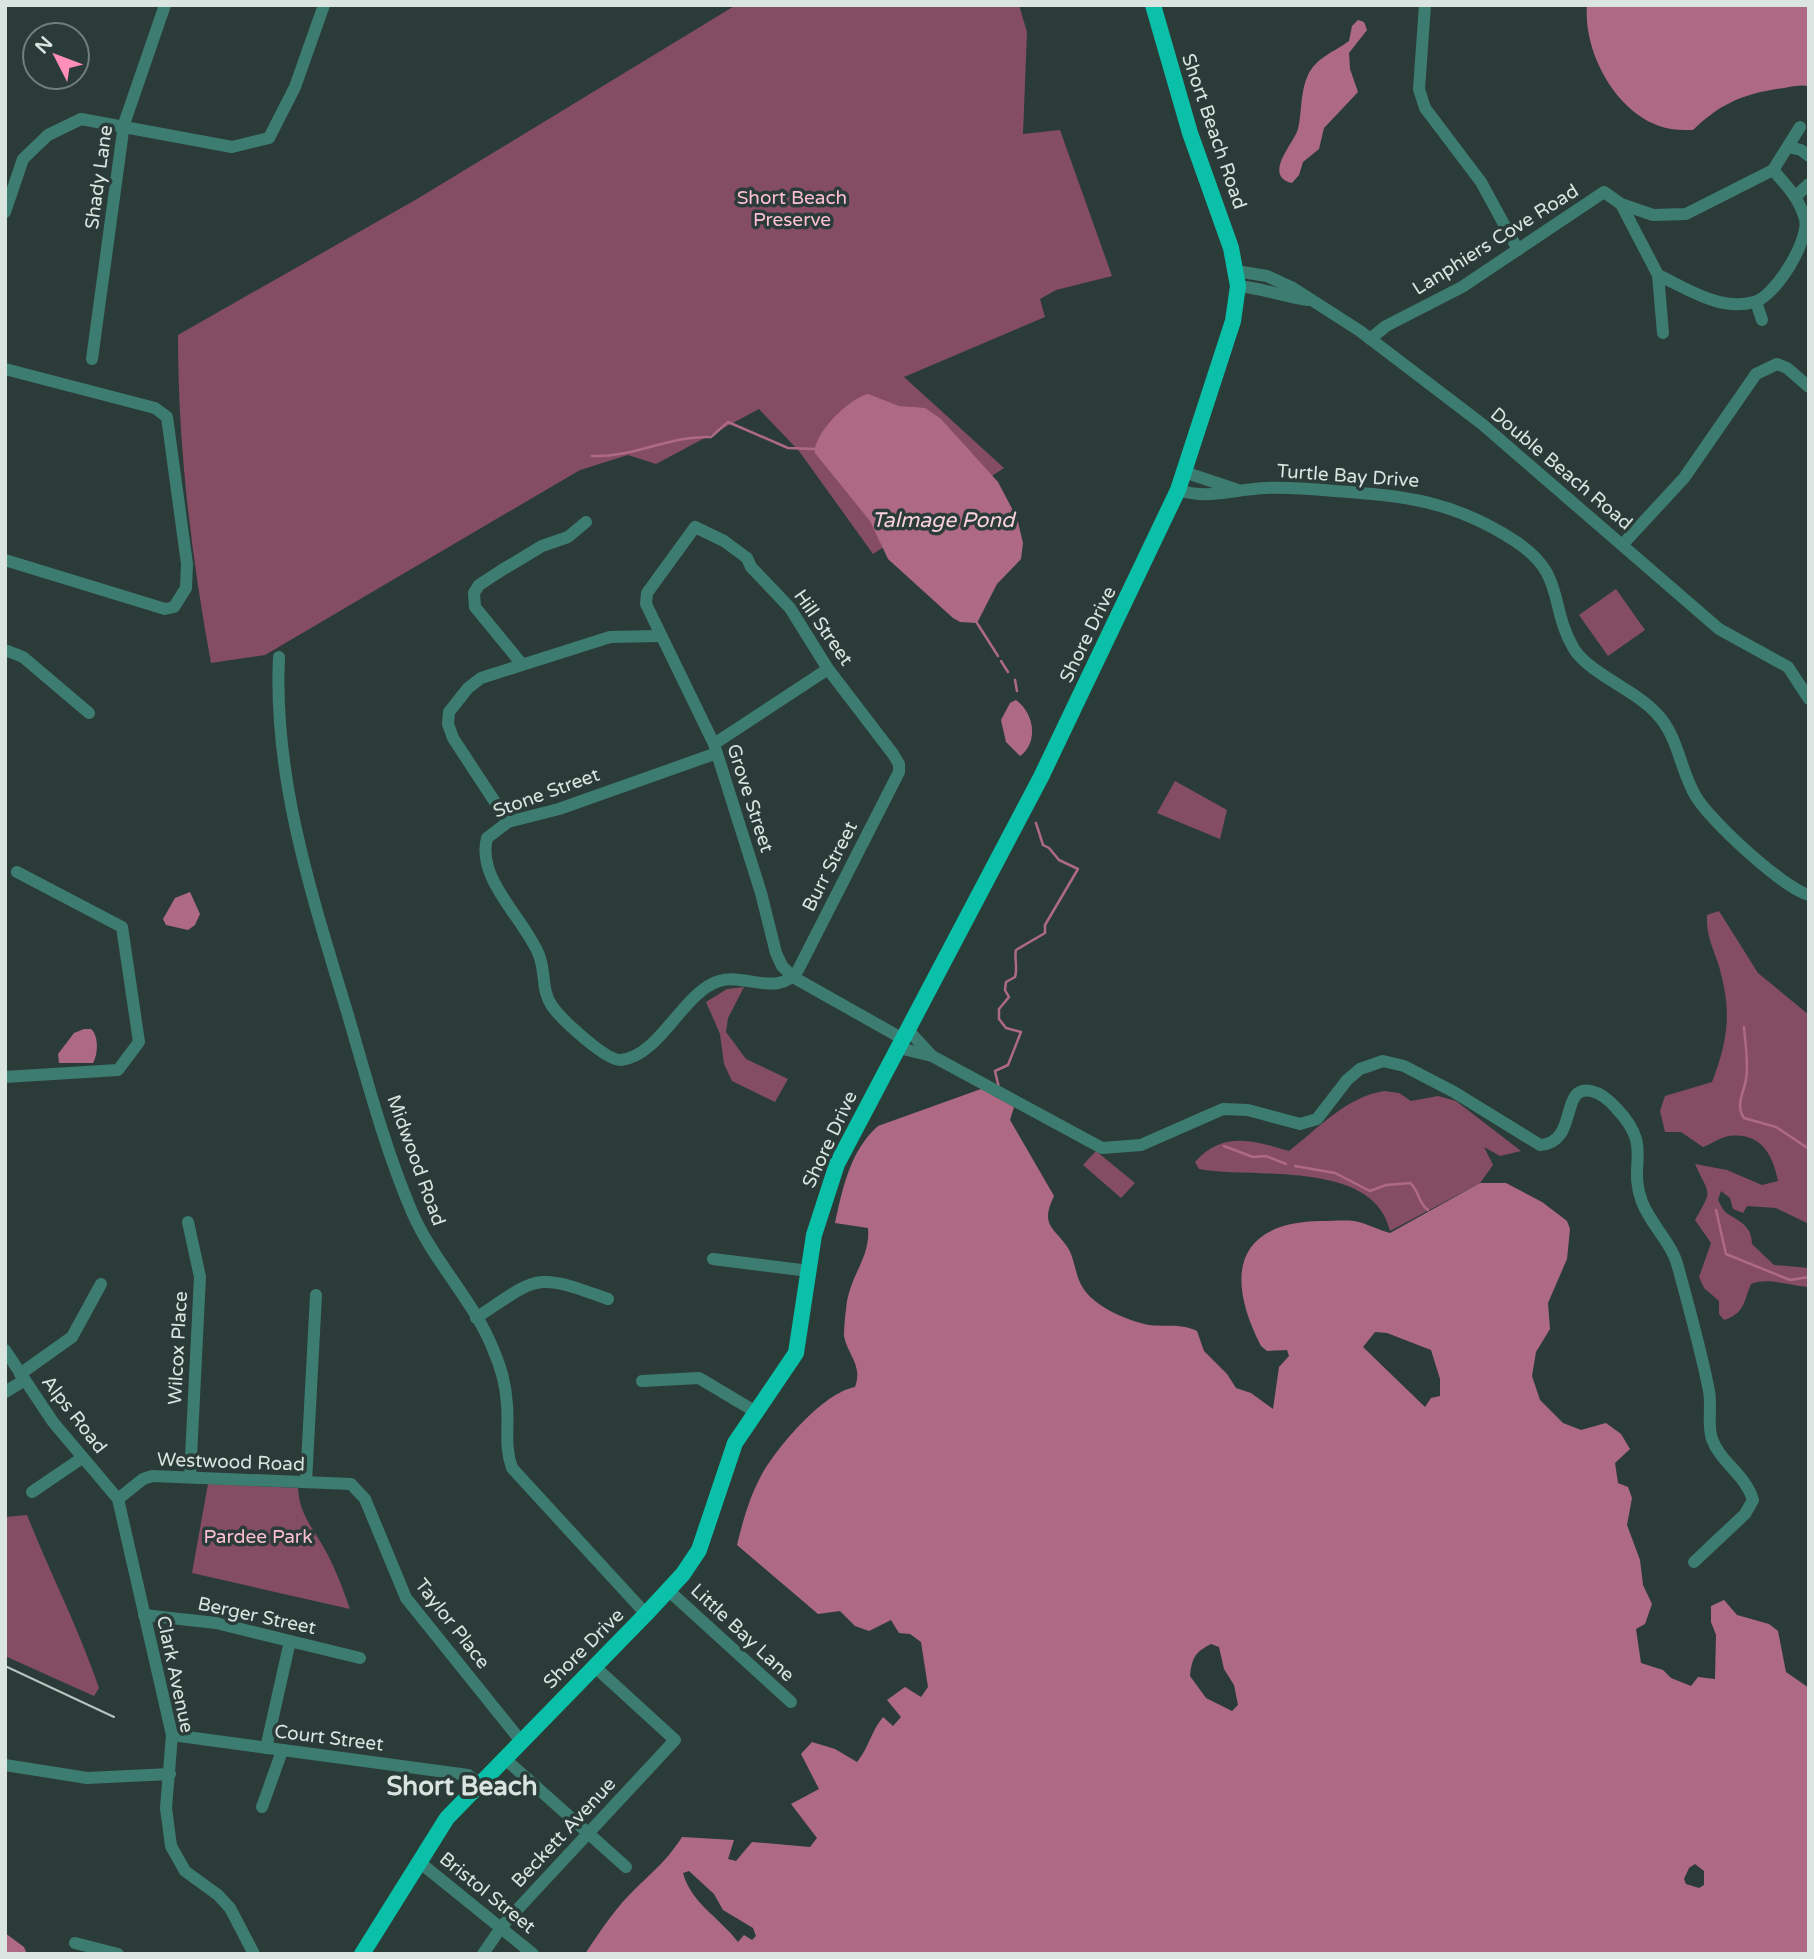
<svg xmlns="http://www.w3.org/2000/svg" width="1814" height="1959" font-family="'Varela Round',sans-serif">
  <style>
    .green { fill: #854d62 }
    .water { fill: #af6a83; fill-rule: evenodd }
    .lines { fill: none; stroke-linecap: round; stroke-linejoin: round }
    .stream { stroke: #af6a83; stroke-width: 2.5 }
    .minor { stroke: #3d7d71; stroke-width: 12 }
    .major { stroke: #0bc0a8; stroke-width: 16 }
    .tram { stroke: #b9c4c1; stroke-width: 2 }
    .labels { text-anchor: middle; stroke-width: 7; stroke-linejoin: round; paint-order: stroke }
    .street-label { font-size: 19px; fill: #dae4e1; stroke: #2b3c38 }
    .park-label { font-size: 19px; fill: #fcbfd4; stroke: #2b3c38 }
    .water-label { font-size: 21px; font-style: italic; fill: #f9d0dd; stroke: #2b3c38 }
    .district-label { font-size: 26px; font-weight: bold; fill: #dae4e1; stroke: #2b3c38 }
  </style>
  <rect width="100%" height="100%" fill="#2b3c38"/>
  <g class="green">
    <path d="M736,5h283l8,27 -4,102 37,-4 52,146 -56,14 -16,9 5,18 -141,60 100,91 -131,86 -74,-103 -40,-42 -103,55 -28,-9 -48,15 -315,185 -54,8c-20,-109 -33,-217 -33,-328l239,-136z"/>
    <polygon points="1616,589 1645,630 1608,656 1579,615"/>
    <polygon points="1175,781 1227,810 1220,839 1157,813"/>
    <path d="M1719,911l39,62 51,42v209l-33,-16 -29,-2 -4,7 -10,-4 -3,-11 -9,-7 -3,9c3,5 5,11 10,14 13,8 24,13 24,30l22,21 35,3v19c-20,-1 -41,-10 -58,-3 -8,19 -6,29 -27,36l-5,-6v-13l-15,-13 -5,-11 12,-34 -16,-23c18,-32 15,-23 0,-56l32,6 35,15 16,-4c-5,-26 -17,-49 -49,-45 -8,1 -18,8 -26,11l-22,-15h-16l-5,-21 5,-15 47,-14c17,-44 20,-73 6,-119 -6,-17 -12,-29 -11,-48z"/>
    <polygon points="744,987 728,1018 726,1032 746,1059 788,1079 775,1102 732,1081 724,1064 720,1034 706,1002 727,989"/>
    <path d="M1384,1091l15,2 12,8 27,-5 18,5 65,50 -21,5 -16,-9 9,18 -13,18 -90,48c-16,-72 -137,-52 -191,-62l-4,-7c27,-31 58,-22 94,-11 30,-23 57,-54 95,-60z"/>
    <polygon points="1096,1151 1135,1183 1121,1198 1083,1165"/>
    <path d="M208,1484l90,4c1,25 14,39 26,60 11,19 19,41 26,61l-158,-36z"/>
    <path d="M27,1515c23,58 52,114 72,173l-5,8 -89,-40v-139z"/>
  </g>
  <g class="water">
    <path d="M1587,5h222v81c-13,-2 -21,2 -33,3 -36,6 -57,16 -83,41 -9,0 -19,0 -27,-2 -49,-12 -83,-75 -79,-123z"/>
    <path d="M1358,20l6,2 3,8 -18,23 1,16 8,23 -34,36 -5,21 -16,13 -4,13 -7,8c-30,-7 2,-40 6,-54 4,-17 2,-37 10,-54 9,-18 26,-23 41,-34l3,-15z"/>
    <path d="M868,394l31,12 26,2 16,11 57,63 19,36 6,25 -2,16 -24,25 -20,39 -17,-1 -7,-4 -65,-59 -18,-38 -55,-68c-2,-20 35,-55 53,-59z"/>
    <path d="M1016,700c18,13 23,42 4,56l-14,-14 -5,-22 9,-17z"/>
    <polygon points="190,892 200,914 195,925 188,930 166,925 163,919 175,898"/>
    <path d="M84,1029h7c8,7 7,25 2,34h-34l-1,-9 16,-21z"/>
    <path d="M981,1089l33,18 -4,13 44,76c-14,30 -1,30 14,52 7,11 7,28 15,40 12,19 45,33 66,37 17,2 32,-2 48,6l7,20 23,23 9,14 15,5 22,16 6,-42 10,-11 -2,-6 -20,1 -6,-5c-35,-68 -28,-124 61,-125 10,0 22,-1 32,0 12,2 25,9 36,12l90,-50h26l36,19 25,19 3,8 -3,30 -19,44 2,26 -14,23 -4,24 8,24 23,23 18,7 25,-7 15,11 9,15 -15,14 3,20 10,4 4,11 -5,27 13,35 3,25 9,19 -7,20 -9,5 5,34 22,7 8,8 20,8 7,-9 17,2 1,-44 -5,-13v-16l13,-6 13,15 32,9 9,7 8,41 23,16v266h-1224c16,-24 31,-47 52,-67 19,-18 30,-27 45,-50l52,3 -6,19 8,2 16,-19 58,5 7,-9 -26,-34 28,-15 -18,-35 11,-12 23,7 22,13c12,-14 14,-31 26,-45l10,9 8,-9 -14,-17 18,-13 16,10 7,-10 -7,-45 -11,-8 -11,-1 -8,-13 -22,11 -14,-5 -15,-15 -22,3 -81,-69c6,-25 13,-49 25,-71 17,-29 61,-81 93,-87 8,-22 -7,-31 -11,-51 0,-3 1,-22 2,-26 2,-33 25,-52 22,-82l-33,-5c8,-36 15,-72 43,-97zM1375,1332l12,1 44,17 9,29v17l-9,2 -6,9 -62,-60zM1211,1644l8,3 5,22 10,16 4,20 -6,6 -26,-13 -16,-22c2,-18 5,-24 21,-32zM1695,1864l9,7v14l-5,3 -13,-4 -2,-5 5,-11zM689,1871l25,23 9,16 30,18 3,8 -4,4 -8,-5 -6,7c-19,-25 -47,-39 -55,-69z"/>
    <polygon points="5,1933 24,1947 27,1954 5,1954"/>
  </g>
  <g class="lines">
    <g class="stream">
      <path d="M592,456c42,2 77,-21 119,-19l17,-15 60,26 27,1"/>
      <polyline points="977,623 998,656"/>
      <polyline points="1001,661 1008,672"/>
      <polyline points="1015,680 1017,691"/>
      <path d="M1744,1027c1,16 5,36 2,52 -2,14 -11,26 -2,39l32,9 33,22"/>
      <path d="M999,1088l-4,-17 13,-6 13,-33 -15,-4 -7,-9v-10l10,-12 -4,-7 1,-8 9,-5c3,-8 -1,-18 1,-27l29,-17v-8l33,-56 -19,-9 -10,-12 -6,-3 -7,-22"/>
      <polyline points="1224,1146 1253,1157 1266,1156 1286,1164"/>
      <path d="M1295,1166l40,7 35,18 16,-6 24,-2c10,8 7,19 18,27"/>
      <polyline points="1716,1210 1726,1254 1790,1280 1809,1277"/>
    </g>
    <g class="minor">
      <polyline points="1425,5 1419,89 1425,108 1481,182 1518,250"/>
      <polyline points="1788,147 1801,150 1809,156"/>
      <polyline points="1796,196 1809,184"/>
      <polyline points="1621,204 1658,275 1663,333"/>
      <polyline points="5,212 23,159 48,135 81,119 232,147 269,138 295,87 324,5"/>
      <polyline points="1236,271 1267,276 1293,288 1360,331 1482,424 1719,629 1788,667 1809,699"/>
      <path d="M1658,275c28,13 63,37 96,27 21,-5 56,-62 51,-83 -6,-21 -18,-33 -32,-49"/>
      <path d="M1238,286c24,2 46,11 70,14"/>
      <polyline points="1756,302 1762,320"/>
      <polyline points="1370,339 1386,326 1462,287 1604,192 1621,204 1653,215 1686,214 1773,170 1800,127"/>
      <polyline points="92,359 124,124 165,5"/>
      <polyline points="5,369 155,408 167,417 187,564 186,588 174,607 165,609 5,560"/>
      <polyline points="1184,472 1238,490"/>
      <path d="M1178,490c31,10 57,-1 88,-2 23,-1 46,1 69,3 71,5 119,10 180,50 52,34 33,64 59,108 16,25 62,41 83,65 21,22 23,55 38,81 13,24 88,93 114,100"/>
      <polyline points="1623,544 1684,478 1756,374 1777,364 1787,368 1809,387"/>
      <polyline points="5,650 23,657 89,713"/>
      <path d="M279,657c-6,123 34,242 69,358 19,65 37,134 64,197 21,49 62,89 81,137 8,18 13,36 14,56 2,22 -3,41 5,63l134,146"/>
      <polyline points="521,663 475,607 474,593 479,585 502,570 542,546 568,537 586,522"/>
      <polyline points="714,744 828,669"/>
      <path d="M717,753l-158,56 -51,13 -21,16c-11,41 37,80 52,117 7,18 2,35 13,51 9,13 54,55 69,54 39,-4 62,-68 98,-79 27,-8 60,17 79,-11l101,-198v-8l-6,-10 -65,-85 -38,-61 -39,-41 -4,-9 -23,-17 -29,-14 -48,66 -1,11 68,140 47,149 15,60 6,13 11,11 110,62"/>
      <polyline points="508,822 453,738 448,724 449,712 468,688 481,678 610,637 659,636"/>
      <polyline points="908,1030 932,1056"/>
      <path d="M899,1048l33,8 170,92 39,-3 82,-36 25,1 52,14 17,-5 30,-39 13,-11 23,-8 21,5 50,26 86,53c39,-2 19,-61 51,-54 10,2 19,10 26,18 37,39 10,54 25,93 9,23 30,41 36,65 11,41 23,83 31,124 3,16 -2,33 3,48 8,23 34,36 41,61l-8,14 -51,48"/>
      <polyline points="5,1077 118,1070 139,1042 122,927 17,872"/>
      <polyline points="188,1222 200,1277 190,1477"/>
      <polyline points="713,1259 809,1271"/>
      <path d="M476,1318c63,-42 58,-46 132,-19"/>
      <polyline points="5,1350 53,1422 118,1499 172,1735 166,1808 171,1846 185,1871 218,1895 230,1908 254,1954"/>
      <polyline points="20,1374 72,1337 101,1284"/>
      <polyline points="642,1381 699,1378 756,1412"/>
      <polyline points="5,1392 25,1380"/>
      <polyline points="306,1482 316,1295"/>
      <polyline points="32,1492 82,1458"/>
      <polyline points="118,1499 143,1479 152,1476 351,1484 365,1499 406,1598 521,1741"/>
      <polyline points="668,1590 791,1702"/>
      <polyline points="144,1615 216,1623 360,1658"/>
      <polyline points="172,1735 468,1775 480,1783"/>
      <polyline points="266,1748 290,1641"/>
      <polyline points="504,1758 626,1867"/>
      <polyline points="5,1765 87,1778 170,1774"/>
      <polyline points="262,1807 282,1751"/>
      <polyline points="418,1861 533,1954"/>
      <polyline points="75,1943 118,1954"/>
      <polyline points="483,1954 502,1926 675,1740 594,1666"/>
    </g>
    <polyline class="major" points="362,1954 447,1818 646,1614 683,1574 699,1550 735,1443 796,1353 814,1235 837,1164 1041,777 1178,490 1233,321 1238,286 1231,248 1190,133 1153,5"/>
    <polyline class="tram" points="5,1666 114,1717"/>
  </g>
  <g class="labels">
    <g class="street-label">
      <text transform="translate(1215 131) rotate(71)" y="7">Short Beach Road</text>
      <text transform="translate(98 177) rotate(-82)" y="7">Shady Lane</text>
      <text transform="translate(1495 239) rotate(-32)" y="7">Lanphiers Cove Road</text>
      <text transform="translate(1562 468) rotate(40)" y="7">Double Beach Road</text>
      <text transform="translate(1348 475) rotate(4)" y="7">Turtle Bay Drive</text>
      <text transform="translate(824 627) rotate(55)" y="7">Hill Street</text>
      <text transform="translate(1087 634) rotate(-64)" y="7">Shore Drive</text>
      <text transform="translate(546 792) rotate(-20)" y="7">Stone Street</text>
      <text transform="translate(751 798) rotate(72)" y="7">Grove Street</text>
      <text transform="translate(829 866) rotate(-63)" y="7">Burr Street</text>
      <text transform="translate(829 1139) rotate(-65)" y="7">Shore Drive</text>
      <text transform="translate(417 1160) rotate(70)" y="7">Midwood Road</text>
      <text transform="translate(177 1348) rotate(-87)" y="7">Wilcox Place</text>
      <text transform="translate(75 1414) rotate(52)" y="7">Alps Road</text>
      <text transform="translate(231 1461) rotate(2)" y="7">Westwood Road</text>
      <text transform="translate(257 1615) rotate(12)" y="7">Berger Street</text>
      <text transform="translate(453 1623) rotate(52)" y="7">Taylor Place</text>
      <text transform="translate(743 1632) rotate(43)" y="7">Little Bay Lane</text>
      <text transform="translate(583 1648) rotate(-45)" y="7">Shore Drive</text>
      <text transform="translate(176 1674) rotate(78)" y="7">Clark Avenue</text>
      <text transform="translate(329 1737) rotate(7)" y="7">Court Street</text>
      <text transform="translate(563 1832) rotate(-47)" y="7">Beckett Avenue</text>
      <text transform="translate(488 1892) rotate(39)" y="7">Bristol Street</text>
    </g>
    <g class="park-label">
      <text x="792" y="204">Short Beach<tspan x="792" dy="22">Preserve</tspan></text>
      <text x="258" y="1543">Pardee Park</text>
    </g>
    <g class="water-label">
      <text x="943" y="527">Talmage Pond</text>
    </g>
    <g class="district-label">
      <text x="462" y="1795">Short Beach</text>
    </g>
  </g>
  <rect width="1814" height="1959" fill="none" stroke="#dae4e1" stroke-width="14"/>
  <g transform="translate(56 56) rotate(312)"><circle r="33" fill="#2b3c38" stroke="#717f7c" stroke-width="2"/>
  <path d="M0-5L12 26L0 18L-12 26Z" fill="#ff8eb9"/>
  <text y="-10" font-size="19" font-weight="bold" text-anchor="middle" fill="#dae4e1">N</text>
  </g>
</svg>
